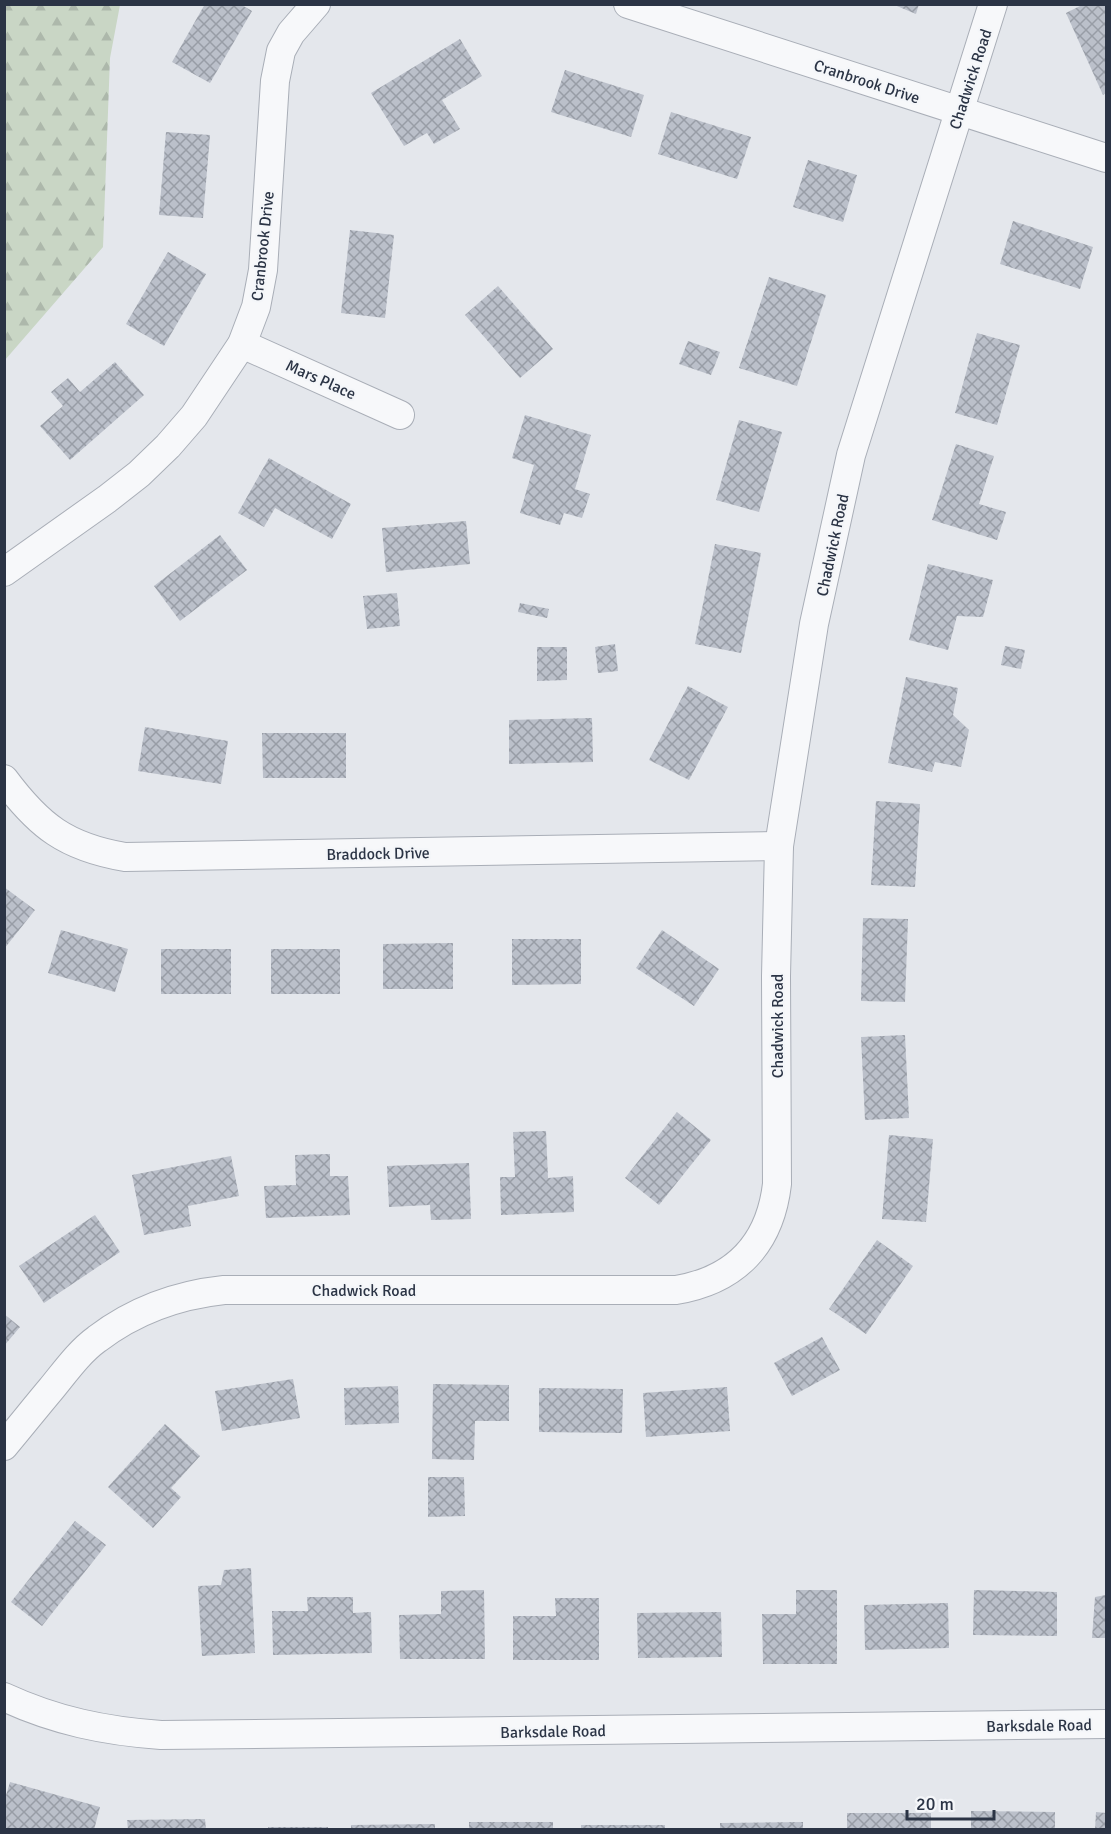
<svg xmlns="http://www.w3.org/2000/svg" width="1111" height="1834" font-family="Signika,sans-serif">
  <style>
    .forest { fill: url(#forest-firs) }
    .building { fill: url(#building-cross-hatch) }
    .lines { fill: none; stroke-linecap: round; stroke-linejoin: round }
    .street-casing { stroke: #a9aeb7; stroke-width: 30 }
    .street { stroke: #f7f8fa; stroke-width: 28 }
    .labels { text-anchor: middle; stroke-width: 4.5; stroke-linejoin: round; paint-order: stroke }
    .street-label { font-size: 16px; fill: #2b3445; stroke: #f4f6f9 }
  </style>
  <defs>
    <pattern id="forest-firs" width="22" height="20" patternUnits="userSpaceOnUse" patternTransform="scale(1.5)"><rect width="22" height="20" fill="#c9d6c5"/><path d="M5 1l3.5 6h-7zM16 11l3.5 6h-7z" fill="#adb8ab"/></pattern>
    <pattern id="building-cross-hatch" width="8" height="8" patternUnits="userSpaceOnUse" patternTransform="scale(1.5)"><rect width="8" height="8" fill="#bbc0ca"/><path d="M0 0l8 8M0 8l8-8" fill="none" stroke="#989da6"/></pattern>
  </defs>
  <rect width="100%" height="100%" fill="#e4e7ec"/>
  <polygon class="forest" points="5,4 120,5 110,58 103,247 5,360"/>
  <g class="building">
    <polygon points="205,4 240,4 252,11 210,83 172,62"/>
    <polygon points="892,4 919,4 916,14"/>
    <polygon points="1084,4 1106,4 1106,93 1103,95 1066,13"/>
    <polygon points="460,39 482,76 442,100 460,129 434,144 427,133 404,146 371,93"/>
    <polygon points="565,70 644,95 631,137 551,112"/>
    <polygon points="671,112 751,137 737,179 658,154"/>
    <polygon points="166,132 210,135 203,218 159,215"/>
    <polygon points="808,160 857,175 843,222 793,207"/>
    <polygon points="1013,221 1093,247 1080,289 1000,264"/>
    <polygon points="350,230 394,235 385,318 341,313"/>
    <polygon points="168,252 206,274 164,346 126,324"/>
    <polygon points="769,277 826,295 797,386 739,368"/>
    <polygon points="498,286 553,349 520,378 465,315"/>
    <polygon points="977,333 1020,345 997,425 955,413"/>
    <polygon points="688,341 720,352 711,375 679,364"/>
    <polygon points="115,362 144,395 70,460 40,426 63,406 51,392 68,378 80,392"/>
    <polygon points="525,415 591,435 575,489 590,494 582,518 564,513 560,525 520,513 534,465 512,458"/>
    <polygon points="739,420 782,432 759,512 716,500"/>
    <polygon points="956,444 994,456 979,504 1006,512 997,540 932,520"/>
    <polygon points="269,458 351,504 332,539 275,508 264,527 238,513"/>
    <polygon points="466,521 470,564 386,572 382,528"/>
    <polygon points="220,535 247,570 180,621 154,586"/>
    <polygon points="715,544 761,553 741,653 695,644"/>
    <polygon points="928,564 993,580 983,617 957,616 948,650 909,640"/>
    <polygon points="397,593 400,626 367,629 363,596"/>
    <polygon points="520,603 549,609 547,618 518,612"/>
    <polygon points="615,644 618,671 598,673 595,647"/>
    <polygon points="1005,646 1025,650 1021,669 1001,665"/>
    <polygon points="537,647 567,647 567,680 537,681"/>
    <polygon points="906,677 958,688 953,715 969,730 961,767 935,762 932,772 888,763"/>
    <polygon points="688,686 728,707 689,780 649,760"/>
    <polygon points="592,718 593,762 509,764 509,720"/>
    <polygon points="145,727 228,741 221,784 138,771"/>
    <polygon points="262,733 346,733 346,778 263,778"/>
    <polygon points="876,801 920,804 915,887 871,885"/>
    <polygon points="4,887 35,910 4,949"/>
    <polygon points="863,918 908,919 905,1002 861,1001"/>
    <polygon points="61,930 128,949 115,992 48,973"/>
    <polygon points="662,930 719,969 694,1006 636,968"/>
    <polygon points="512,939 581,939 581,984 512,985"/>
    <polygon points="453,943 453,989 383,989 383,944"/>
    <rect x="161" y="949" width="70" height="45"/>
    <rect x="271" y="949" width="69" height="45"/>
    <polygon points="905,1035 909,1118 865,1120 861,1037"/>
    <polygon points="677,1112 711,1140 659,1205 625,1178"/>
    <polygon points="546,1131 548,1178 573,1176 574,1212 501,1215 500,1177 515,1177 513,1132"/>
    <polygon points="889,1135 933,1139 926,1222 882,1219"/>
    <polygon points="330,1154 330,1176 348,1176 350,1215 266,1218 264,1186 296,1185 295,1155"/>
    <polygon points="231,1156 239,1196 188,1206 191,1226 144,1235 132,1175"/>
    <polygon points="469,1163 471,1219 431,1220 430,1205 389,1207 387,1166"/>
    <polygon points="95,1215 120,1252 44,1303 19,1266"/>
    <polygon points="877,1240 913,1266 866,1334 829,1309"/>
    <polygon points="4,1314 20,1327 4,1346"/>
    <polygon points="822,1337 840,1370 792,1396 774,1363"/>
    <polygon points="293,1379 300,1418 222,1431 215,1391"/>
    <polygon points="433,1384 509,1385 509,1421 475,1421 474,1460 432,1459"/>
    <polygon points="398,1386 399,1423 345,1425 344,1388"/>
    <polygon points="727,1387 730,1431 646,1437 643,1393"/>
    <polygon points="539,1388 623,1389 622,1433 539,1432"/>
    <polygon points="165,1424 200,1456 171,1488 181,1497 153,1528 108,1487"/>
    <polygon points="428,1477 464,1477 465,1516 428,1517"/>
    <polygon points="75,1521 106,1545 42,1626 11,1602"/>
    <polygon points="251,1568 255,1653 202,1656 198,1586 221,1585 224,1570"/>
    <polygon points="484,1590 485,1659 400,1659 399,1615 441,1614 441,1591"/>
    <polygon points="796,1590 837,1590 837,1664 763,1664 762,1614 796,1614"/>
    <polygon points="974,1590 1057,1592 1057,1636 973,1635"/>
    <polygon points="1106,1595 1106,1638 1092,1638 1095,1597"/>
    <polygon points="307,1597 353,1597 353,1613 371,1612 372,1653 273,1655 272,1611 308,1611"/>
    <polygon points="555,1598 599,1598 599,1660 513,1660 513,1616 556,1616"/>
    <polygon points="948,1603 949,1648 865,1650 864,1605"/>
    <polygon points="721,1612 722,1657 638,1658 637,1613"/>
    <polygon points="10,1782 100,1807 94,1830 4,1830 4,1802"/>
    <polygon points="971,1811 1055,1812 1055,1830 971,1830"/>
    <polygon points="1096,1812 1106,1813 1106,1830 1095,1830"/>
    <rect x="847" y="1813" width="84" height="17"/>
    <polygon points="205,1819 206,1830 128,1830 127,1820"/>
    <rect x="469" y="1822" width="84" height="8"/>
    <polygon points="803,1822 803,1830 720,1830 720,1823"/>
    <polygon points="435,1824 435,1830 351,1830 351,1825"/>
    <rect x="581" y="1825" width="84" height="5"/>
    <rect x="268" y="1827" width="60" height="3"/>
  </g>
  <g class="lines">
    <g class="street-casing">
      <g id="street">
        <polyline points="628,4 1106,158"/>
        <polyline points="242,344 400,415"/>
        <polyline points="4,572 107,499 139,474 168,446 194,416 242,344 256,307 263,270 275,81 281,51 291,33 316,4"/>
        <path d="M4,779c35,47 62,68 121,78l654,-11"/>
        <path d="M4,1446c16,-19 31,-38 47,-57 14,-17 28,-37 46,-50 38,-29 80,-44 127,-49h452c60,-10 94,-46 101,-106l-1,-208 3,-130 35,-222 37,-169 142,-451"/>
        <path d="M4,1697c52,24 101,34 157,38l945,-11"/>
      </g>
    </g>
    <use href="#street" class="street"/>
  </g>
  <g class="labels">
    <g class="street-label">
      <text transform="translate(970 79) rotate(-72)" y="6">Chadwick Road</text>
      <text transform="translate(867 81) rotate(18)" y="6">Cranbrook Drive</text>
      <text transform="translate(262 246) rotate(-84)" y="6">Cranbrook Drive</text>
      <text transform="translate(321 379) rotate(24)" y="6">Mars Place</text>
      <text transform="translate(832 545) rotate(-78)" y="6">Chadwick Road</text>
      <text transform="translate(378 853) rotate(-1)" y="6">Braddock Drive</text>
      <text transform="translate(777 1026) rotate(-90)" y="6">Chadwick Road</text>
      <text x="364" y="1296">Chadwick Road</text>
      <text transform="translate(1039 1725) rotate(-1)" y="6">Barksdale Road</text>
      <text transform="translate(553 1731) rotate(-1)" y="6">Barksdale Road</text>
    </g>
  </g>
  <rect width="1111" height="1834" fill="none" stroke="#2b3445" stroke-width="12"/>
  <path d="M907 1810v9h87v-9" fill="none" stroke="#2b3445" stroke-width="3"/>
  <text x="916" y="1810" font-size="18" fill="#2b3445" stroke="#f4f6f9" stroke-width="4.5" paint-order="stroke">20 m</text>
</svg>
